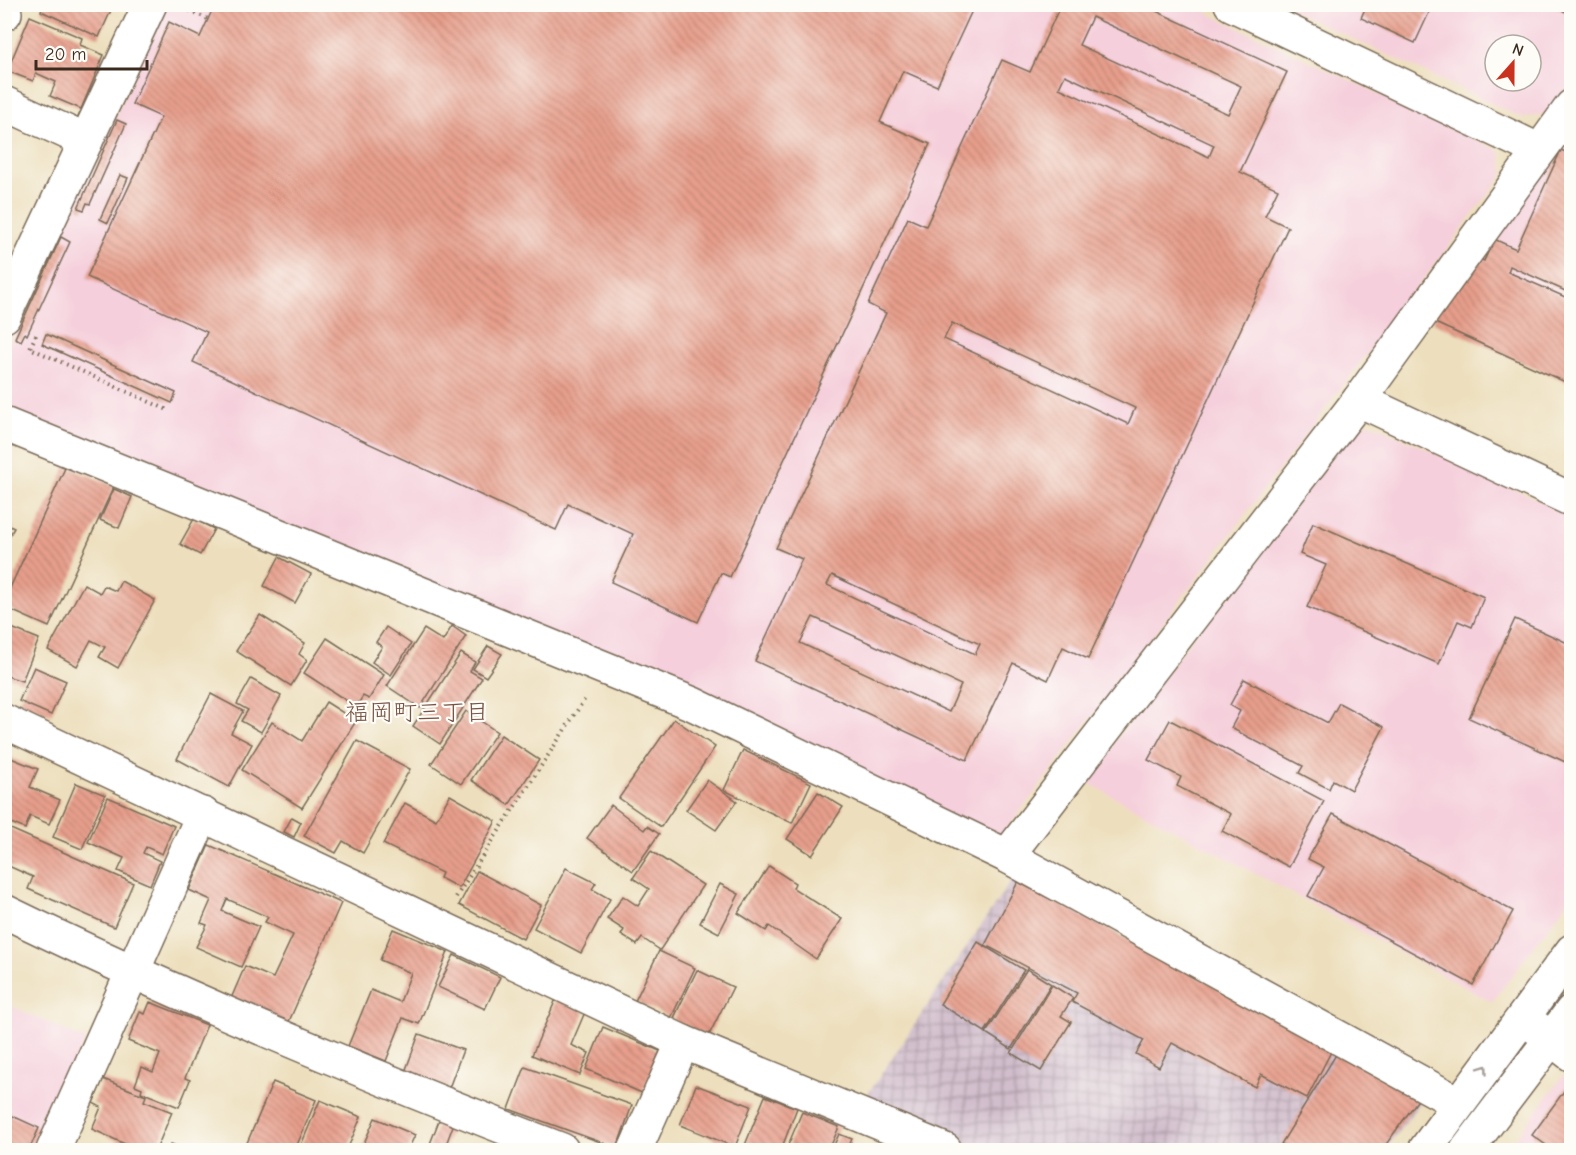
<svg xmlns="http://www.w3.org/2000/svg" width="1576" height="1155" font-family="'Comic Neue','Klee One',sans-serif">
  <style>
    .built { fill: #f5cfdb; fill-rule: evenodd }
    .industrial { fill: url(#industrial-grid) }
    .building { fill: url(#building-back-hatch); fill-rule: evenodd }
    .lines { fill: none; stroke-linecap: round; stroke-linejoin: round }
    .minor-casing { stroke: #796956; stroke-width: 36 }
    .path { stroke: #796956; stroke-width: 4; stroke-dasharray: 1.5 4.5; stroke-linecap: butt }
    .minor { stroke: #fff; stroke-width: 33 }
    .oneway { stroke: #a79f9a }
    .labels { text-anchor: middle; stroke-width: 4.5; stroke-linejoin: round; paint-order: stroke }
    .neighbourhood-label { font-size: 24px; fill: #785344; stroke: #fdfcf7 }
  </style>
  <defs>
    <pattern id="industrial-grid" width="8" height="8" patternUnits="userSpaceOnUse" patternTransform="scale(1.5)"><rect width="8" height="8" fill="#d1bdcc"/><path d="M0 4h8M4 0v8" fill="none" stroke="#ab9aa5"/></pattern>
    <pattern id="building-back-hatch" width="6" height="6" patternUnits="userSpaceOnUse" patternTransform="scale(1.5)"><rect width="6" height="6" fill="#e89f8c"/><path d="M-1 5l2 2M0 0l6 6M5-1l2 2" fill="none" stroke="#bd8272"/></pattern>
  </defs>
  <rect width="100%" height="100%" fill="#fdfcf7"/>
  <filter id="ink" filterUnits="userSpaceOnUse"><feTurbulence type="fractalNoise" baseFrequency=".0167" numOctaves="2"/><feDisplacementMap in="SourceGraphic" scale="12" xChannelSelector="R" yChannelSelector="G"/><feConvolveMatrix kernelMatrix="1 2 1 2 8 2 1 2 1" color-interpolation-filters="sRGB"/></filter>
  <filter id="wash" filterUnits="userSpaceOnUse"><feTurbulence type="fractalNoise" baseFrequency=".008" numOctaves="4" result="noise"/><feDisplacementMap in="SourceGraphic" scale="24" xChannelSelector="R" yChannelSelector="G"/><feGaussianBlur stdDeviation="1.35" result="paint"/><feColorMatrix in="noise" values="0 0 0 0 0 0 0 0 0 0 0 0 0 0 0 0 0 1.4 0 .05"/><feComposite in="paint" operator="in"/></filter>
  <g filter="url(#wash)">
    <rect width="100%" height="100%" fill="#eddfbd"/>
    <g class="built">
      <polygon points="167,5 1190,5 1500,151 1504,173 999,839 5,409 5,353"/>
      <path d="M1281,5h290v78l-22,30 -26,5zM1495,45h36v36h-36z"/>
      <polygon points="1571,134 1571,301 1477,257"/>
      <polygon points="1370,423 1571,515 1571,897 1492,1002 1085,781 1352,426"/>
      <polygon points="5,1003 86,1040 36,1150 5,1150"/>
      <polygon points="1569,1068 1571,1069 1571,1150 1507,1150"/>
    </g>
    <polygon class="industrial" points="1013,878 1424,1097 1385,1150 985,1150 864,1100"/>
    <g id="blocks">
      <g class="building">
        <polygon points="43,4 105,4 112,8 99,37 41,11"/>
        <polygon points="215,4 975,4 937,86 903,71 880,122 930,144 730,577 721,573 698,622 611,582 633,534 568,504 556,530 193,362 207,332 87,277 161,117 132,104 169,22 200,37"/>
        <path d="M1061,4h80l146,68 -47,100 38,17 -13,27 23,11 -200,432 -25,-12 -15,33 -35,-17 -46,97 -212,-99 47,-102 -26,-11 110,-235 -18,-9 40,-86 18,8 76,-166 28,12zM1092,17l149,69 -13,28 -149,-69zM1065,75l149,70 -5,12 -150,-69zM952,323l183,85 -7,16 -184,-85zM832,575l148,69 -5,10 -148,-69zM813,617l148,68 -12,27 -149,-69z"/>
        <polygon points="1367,4 1433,4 1415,43 1361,18"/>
        <polygon points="1548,4 1569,4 1566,12"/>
        <polygon points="30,16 82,38 80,45 104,55 81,109 50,96 56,82 36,73 33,81 7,71"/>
        <polygon points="117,120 126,124 90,204 87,203 84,210 78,208"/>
        <polygon points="4,126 11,130 4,145"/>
        <polygon points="1561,150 1572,155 1572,294 1510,266 1508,272 1572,300 1572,385 1433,322 1458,249 1484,261 1494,239 1516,249"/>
        <polygon points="120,175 128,178 108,223 100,219"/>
        <polygon points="61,237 70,242 27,335 25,333 21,341 15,338"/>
        <polygon points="46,334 176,393 172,403 42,344"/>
        <polygon points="66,466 114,486 49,627 4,607 4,601"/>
        <polygon points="114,489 132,497 119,528 100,520"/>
        <polygon points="194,519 214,529 200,555 180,544"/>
        <polygon points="4,523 14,528 4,545"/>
        <polygon points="1313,523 1484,597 1472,627 1458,621 1439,664 1307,607 1326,565 1300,554"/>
        <polygon points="279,557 311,574 295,603 264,586"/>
        <polygon points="121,581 155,600 118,668 99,657 105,647 91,640 77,666 48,650 84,584 100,593 104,586 116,591"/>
        <polygon points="260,615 305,643 299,654 307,660 291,686 236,651"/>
        <polygon points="1515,619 1572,645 1572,765 1469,718"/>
        <polygon points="4,625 39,639 22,681 4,675"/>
        <polygon points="452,626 466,636 420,708 387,686 424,629 443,641"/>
        <polygon points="386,627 411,644 391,675 372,662 382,647 376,642"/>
        <polygon points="327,638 384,675 369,699 363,696 356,707 304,673"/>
        <polygon points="488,646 502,654 486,677 473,669"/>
        <polygon points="461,653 475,662 470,671 482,678 440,744 413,726"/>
        <polygon points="34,667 66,681 51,715 19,701"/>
        <polygon points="251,679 281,696 261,732 241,721 248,710 237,704"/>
        <polygon points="1244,679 1328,723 1339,703 1384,727 1351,790 1333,780 1329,789 1299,773 1303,766 1231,728 1240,711 1230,705"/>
        <polygon points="211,694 243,711 231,733 252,744 229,787 177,759"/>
        <polygon points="326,702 356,721 302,808 242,770 272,722 302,741"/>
        <polygon points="466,711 497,732 461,784 431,764"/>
        <polygon points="674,719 715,747 661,827 619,798"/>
        <polygon points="1170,720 1324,801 1289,867 1222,831 1231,814 1177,786 1181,777 1148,760"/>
        <polygon points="501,735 539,760 509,805 471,780"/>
        <polygon points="357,741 410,769 363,853 343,841 336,853 304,836"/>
        <polygon points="743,750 811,783 792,823 724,790"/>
        <polygon points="6,756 38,769 30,787 60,800 49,824 30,816 25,829 4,820"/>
        <polygon points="707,780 737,801 716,830 686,810"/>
        <polygon points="76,783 105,795 82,849 53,837"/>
        <polygon points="818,792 843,807 812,855 787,839"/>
        <polygon points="450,795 496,821 459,888 440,878 442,873 383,844 405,803 436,820"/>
        <polygon points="108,797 174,826 162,854 146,847 143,853 160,861 150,885 118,871 124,858 88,842"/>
        <polygon points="611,805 644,830 647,826 659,834 633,871 587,838"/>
        <polygon points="1333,814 1513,911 1473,985 1308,896 1324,867 1308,859"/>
        <polygon points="292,817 301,822 294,837 284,832"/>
        <polygon points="4,826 133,883 114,927 28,889 33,877 4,864"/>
        <polygon points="209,845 341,903 287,1026 230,1001 245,966 273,978 293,935 265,922 268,917 227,899 222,911 259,927 241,967 196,947 207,925 201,923 211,900 189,890"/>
        <polygon points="651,851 703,885 660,950 642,938 637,945 621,935 624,930 607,919 623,896 638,906 649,889 633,878"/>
        <polygon points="769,866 795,883 793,888 842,919 816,959 769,926 766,931 738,913"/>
        <polygon points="566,868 596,883 592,889 610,899 581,953 534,928"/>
        <polygon points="477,871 541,905 523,939 459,905"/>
        <polygon points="1018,882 1333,1048 1307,1098 1261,1074 1255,1087 1172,1043 1159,1067 1136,1054 1144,1040 1072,1002 1077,993 985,945"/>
        <polygon points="720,884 739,894 719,933 700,923"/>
        <polygon points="393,929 448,952 419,1024 403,1018 386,1061 348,1046 371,990 400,1002 411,973 380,960"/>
        <polygon points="978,942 1024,970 985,1032 940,1004"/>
        <polygon points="659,951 695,968 671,1018 635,1001"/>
        <polygon points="454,955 500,977 485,1009 438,987"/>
        <polygon points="1027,969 1051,984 1011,1049 986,1033"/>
        <polygon points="697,970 733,987 708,1037 673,1020"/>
        <polygon points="1052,985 1073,998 1061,1016 1071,1022 1041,1071 1011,1053"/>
        <polygon points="556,999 585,1012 571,1045 589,1053 580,1075 532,1055"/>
        <polygon points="150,1002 207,1025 185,1078 190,1080 179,1107 141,1092 142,1088 135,1085 142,1067 153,1072 160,1054 128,1041 140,1012 145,1014"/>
        <polygon points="603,1027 660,1051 642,1093 586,1069"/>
        <polygon points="419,1034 463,1050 449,1088 405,1072"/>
        <polygon points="1337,1053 1420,1097 1382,1150 1292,1150 1281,1144"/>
        <polygon points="525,1067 632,1105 617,1148 509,1109"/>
        <polygon points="103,1079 146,1096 144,1101 172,1112 156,1150 138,1150 92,1129 101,1107 93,1103"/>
        <polygon points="1572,1080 1572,1150 1553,1150 1532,1135"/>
        <polygon points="273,1082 316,1100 295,1150 244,1150"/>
        <polygon points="696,1085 751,1106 735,1147 680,1125"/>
        <polygon points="765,1096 797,1108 781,1150 743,1150"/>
        <polygon points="320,1100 361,1117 347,1150 299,1150"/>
        <polygon points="4,1112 39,1128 29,1150 4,1150"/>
        <polygon points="802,1112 839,1127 829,1150 786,1150"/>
        <polygon points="375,1118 415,1135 408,1150 361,1150"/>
        <polygon points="440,1118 454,1123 444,1150 432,1150 428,1149"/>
        <polygon points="839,1134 852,1139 847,1150 832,1150"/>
        <polygon points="171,1144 187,1150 168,1150"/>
      </g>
    </g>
  </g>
  <g filter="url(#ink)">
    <use href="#blocks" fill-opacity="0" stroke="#796956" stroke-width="1.5"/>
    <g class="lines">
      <g class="minor-casing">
        <g id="minor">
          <polyline points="1231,4 1538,150"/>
          <polyline points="4,12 5,13"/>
          <polyline points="4,103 86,141"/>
          <polyline points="4,316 150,4"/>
          <polyline points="1359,400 1572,500"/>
          <polyline points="4,424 693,704 1007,856 1458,1103"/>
          <polyline points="4,721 683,1042 945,1150"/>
          <polyline points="1007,856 1359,400 1572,106"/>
          <path d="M4,911c182,89 369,166 558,239"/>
          <polyline points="1533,1025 1572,1055"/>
          <polyline points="53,1150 203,814"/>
          <polyline points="635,1150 683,1042"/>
          <polyline points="1425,1150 1572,951"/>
          <polyline points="1467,1150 1572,1011"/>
        </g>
      </g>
      <g class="path">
        <polyline points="184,8 208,19"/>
        <polyline points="36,335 30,348 170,411"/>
        <polyline points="456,897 586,697"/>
      </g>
      <use href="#minor" class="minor"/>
    </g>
    <defs><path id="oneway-chevron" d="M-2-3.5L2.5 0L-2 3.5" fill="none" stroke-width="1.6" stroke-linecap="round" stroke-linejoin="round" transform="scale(1.5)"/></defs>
    <use class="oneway" href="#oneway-chevron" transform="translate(1484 1069) rotate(-54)"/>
  </g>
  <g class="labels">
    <g class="neighbourhood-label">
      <text x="417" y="720">福岡町三丁目</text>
    </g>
  </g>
  <rect width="1576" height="1155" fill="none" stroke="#fdfcf7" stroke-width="24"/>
  <g transform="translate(1513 63) rotate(21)"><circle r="28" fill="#fdfcf7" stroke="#afa8a0" stroke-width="1.5"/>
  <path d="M0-4.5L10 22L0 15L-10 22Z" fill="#c8321e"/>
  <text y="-9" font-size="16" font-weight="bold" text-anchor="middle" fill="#3b2a1e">N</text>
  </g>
  <path d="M36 60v9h111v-9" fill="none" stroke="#3b2a1e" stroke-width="3"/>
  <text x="45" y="60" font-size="18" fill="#3b2a1e" stroke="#fdfcf7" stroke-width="4.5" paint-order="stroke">20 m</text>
</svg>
